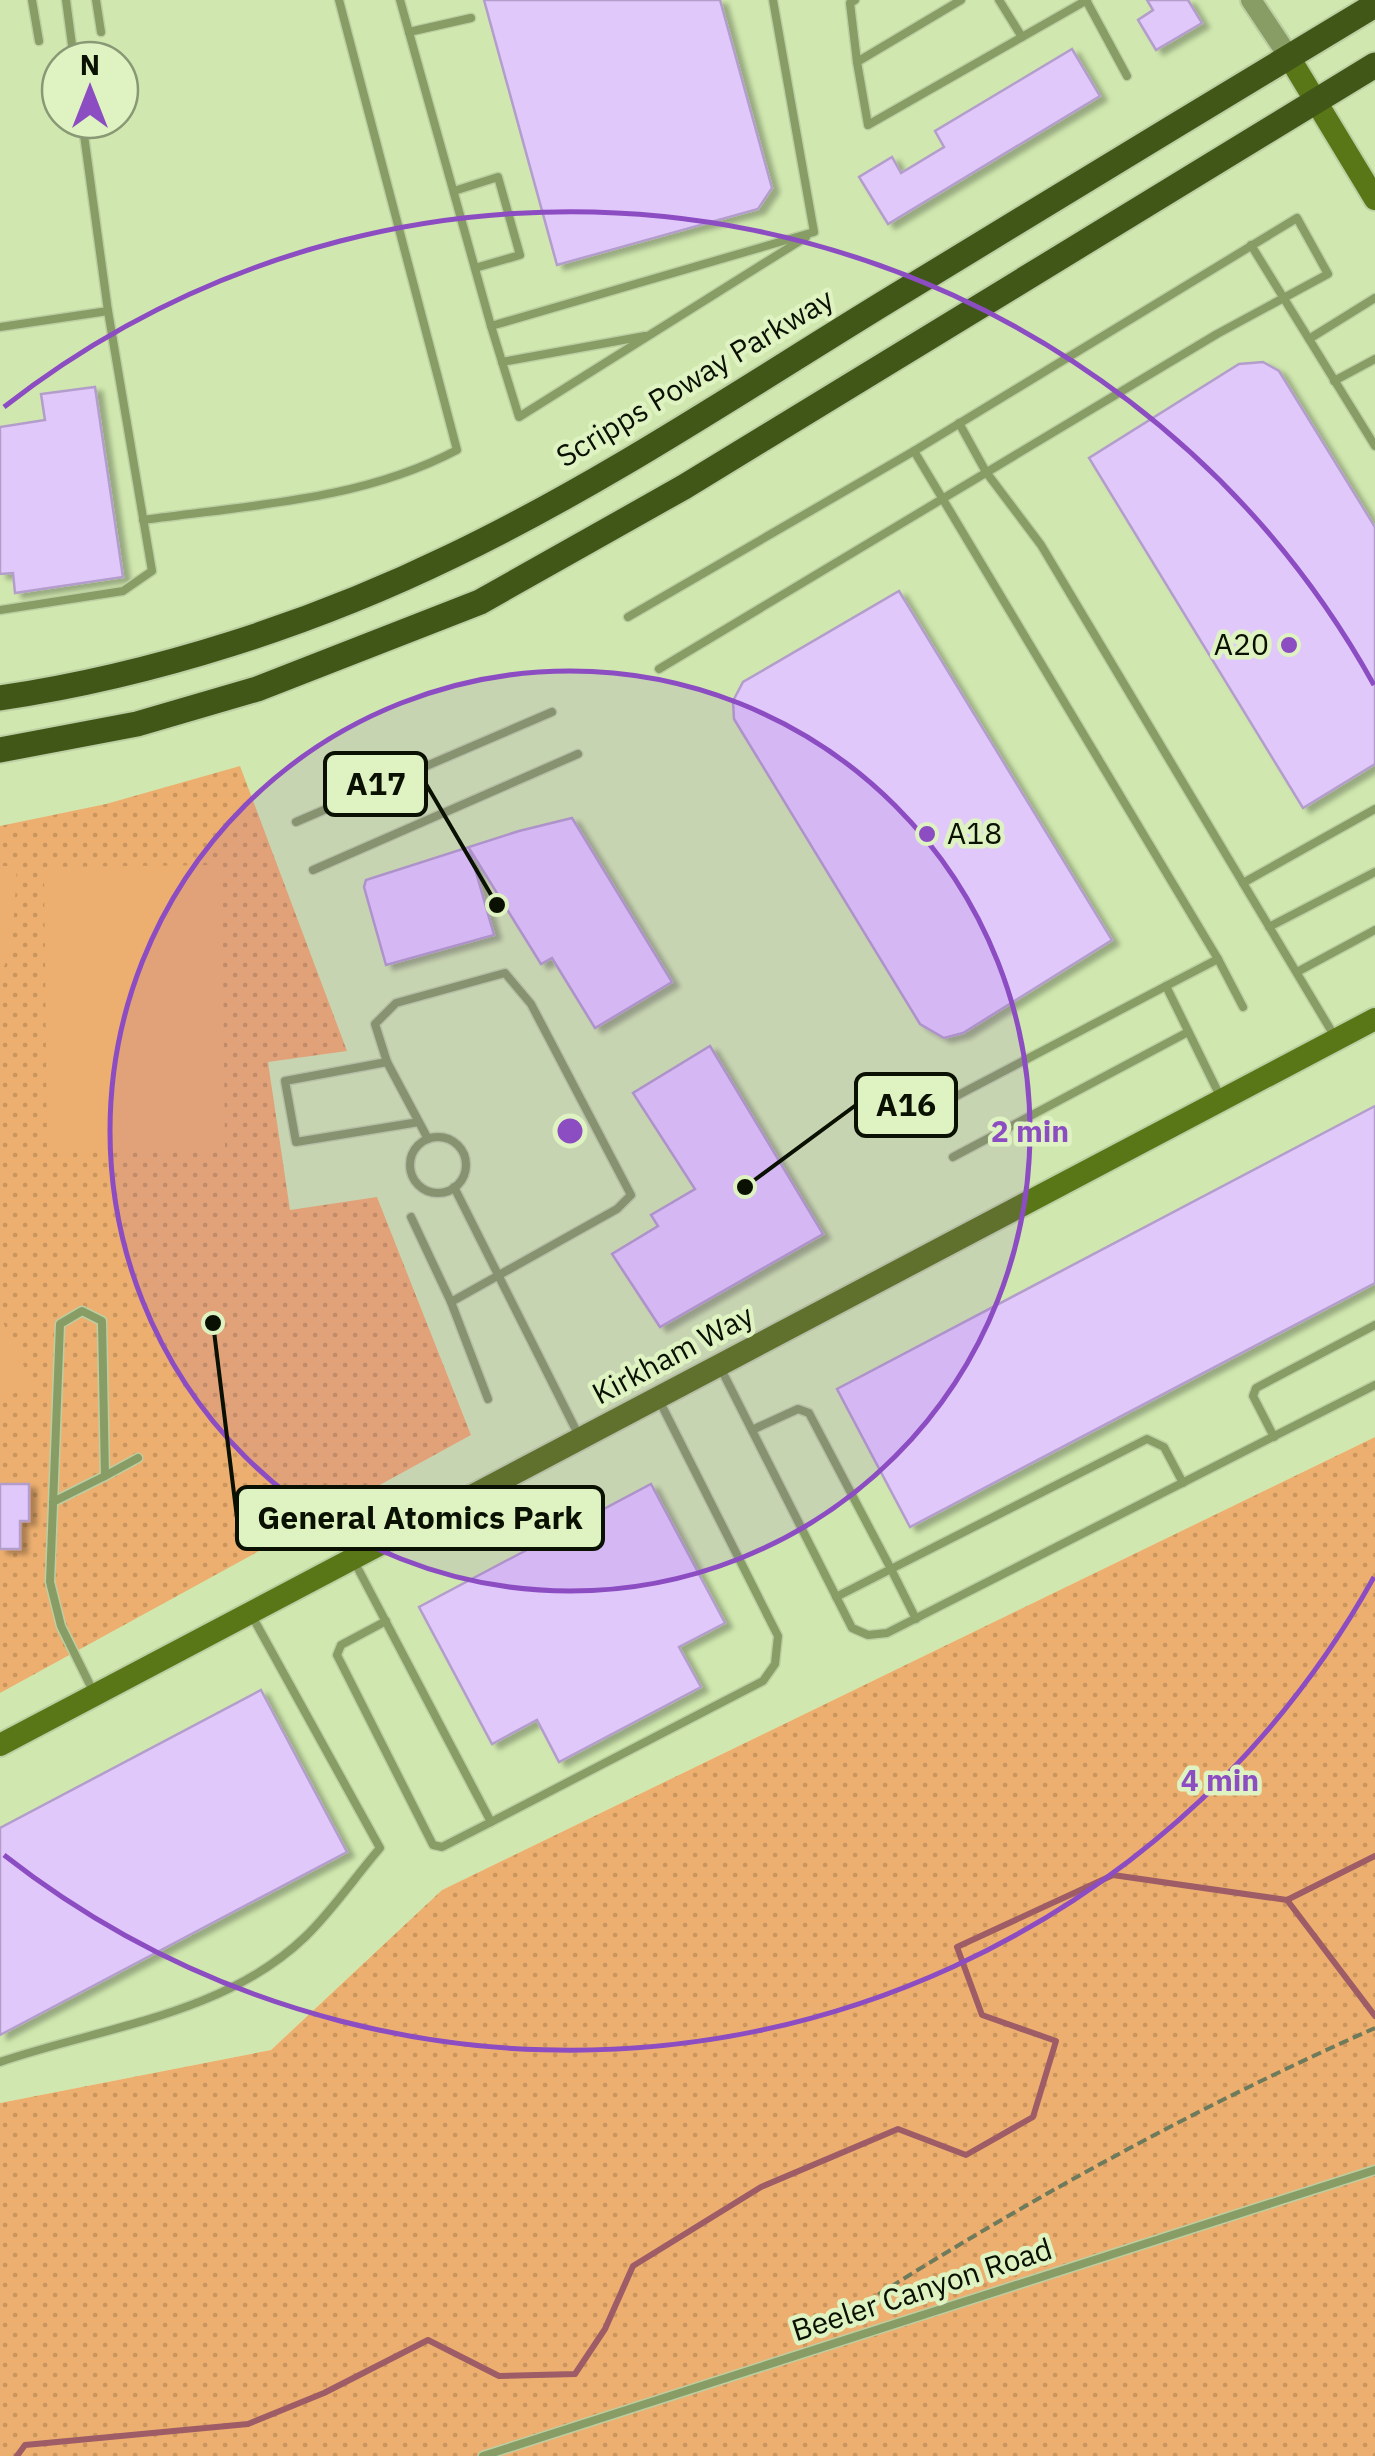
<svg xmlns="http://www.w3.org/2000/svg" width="1375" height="2456" font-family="'IBM Plex Sans',sans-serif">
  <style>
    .built { fill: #d0e8af; fill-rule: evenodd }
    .grass { fill: url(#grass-dots) }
    .garden { fill: #edaf6f }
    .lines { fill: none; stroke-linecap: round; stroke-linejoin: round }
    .stream { stroke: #9e5c67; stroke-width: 6 }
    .building { fill: #e0c8fa; stroke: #b39dcb; stroke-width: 2.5; filter: url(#shadow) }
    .service-casing { stroke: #bccfa2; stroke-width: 11 }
    .tertiary-casing { stroke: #bccfa2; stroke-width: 24 }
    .secondary-casing { stroke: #bccfa2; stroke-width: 26 }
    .primary-casing { stroke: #bccfa2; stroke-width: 29 }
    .path { stroke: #6d7a5b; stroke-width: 4; stroke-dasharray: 10 5; stroke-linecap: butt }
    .service { stroke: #879d65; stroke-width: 8 }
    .tertiary { stroke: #879d65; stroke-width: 20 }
    .secondary { stroke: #597717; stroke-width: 22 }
    .primary { stroke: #415717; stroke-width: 25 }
    .ring { fill: none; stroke: #8c4cc2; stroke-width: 5 }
    .poi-dot { fill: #8c4cc2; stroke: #def3c1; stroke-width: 4 }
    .labels { text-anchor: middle; stroke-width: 9; stroke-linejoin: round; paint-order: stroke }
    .street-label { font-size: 30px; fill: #0a1002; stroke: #def3c1 }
    .poi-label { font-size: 30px; fill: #0a1002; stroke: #def3c1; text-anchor: end }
    .centre { fill: #8c4cc2; stroke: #def3c1; stroke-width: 5 }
    .ring-label { font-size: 30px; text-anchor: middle; font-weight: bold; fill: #8c4cc2; stroke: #def3c1; stroke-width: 9; stroke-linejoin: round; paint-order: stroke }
    .leader { fill: none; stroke: #0a1002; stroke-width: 4 }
    .callout-dot { fill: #0a1002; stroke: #def3c1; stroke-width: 4 }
    .callout { fill: #def3c1; stroke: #0a1002; stroke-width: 4 }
    .callout-label { font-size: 32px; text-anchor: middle; font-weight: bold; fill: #0a1002 }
  </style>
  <defs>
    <pattern id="grass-dots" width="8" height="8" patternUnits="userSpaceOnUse" patternTransform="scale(2.5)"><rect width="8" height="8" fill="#edaf6f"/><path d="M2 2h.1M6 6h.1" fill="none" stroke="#ca965e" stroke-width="1.8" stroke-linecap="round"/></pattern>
    <filter id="shadow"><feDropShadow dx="7" dy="4.5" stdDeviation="2.5" flood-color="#0004"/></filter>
  </defs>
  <rect width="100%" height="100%" fill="#def3c1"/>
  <path class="built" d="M0,0h1375v1437l-933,453 -171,160 -271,53zM60,60h60v60h-60z"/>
  <g class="grass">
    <polygon points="240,766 347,1051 268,1062 290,1210 377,1197 471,1435 0,1693 0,826 106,804"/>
    <polygon points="1375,1437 1375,2456 0,2456 0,2103 271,2050 442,1890"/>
  </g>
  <g class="garden">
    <polygon points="222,865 225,1148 47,1150 44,867"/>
    <polygon points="0,866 17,866 12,948 0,976"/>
    <polygon points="0,1316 34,1387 0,1398"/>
  </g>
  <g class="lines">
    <g class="stream">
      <polyline points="1287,1900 1375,2016"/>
      <polyline points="17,2456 25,2445 248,2424 324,2393 428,2340 499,2376 575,2374 605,2329 633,2266 761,2187 898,2129 966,2155 1033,2117 1056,2041 982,2015 957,1947 1113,1875 1287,1900 1375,1856"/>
    </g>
  </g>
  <g class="building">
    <polygon points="484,0 720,0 772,188 758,209 557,265"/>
    <polygon points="1147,0 1188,0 1202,23 1156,50 1138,20 1153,10"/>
    <polygon points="1072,49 1100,96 888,224 859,177 892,157 901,173 944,147 935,131"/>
    <polygon points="1263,362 1279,371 1375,527 1375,764 1303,808 1089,458 1239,364"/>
    <polygon points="95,387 123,577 15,593 13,573 0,574 0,427 45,420 41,394"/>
    <polygon points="899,591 1112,940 963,1033 944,1038 920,1024 734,719 733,701 743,682"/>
    <polygon points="572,818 672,982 595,1028 552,958 541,964 469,848 494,935 386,965 364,887 366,880 519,831"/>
    <polygon points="710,1046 823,1234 660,1327 612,1254 658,1226 651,1215 695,1189 633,1093"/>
    <polygon points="1375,1106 1375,1283 910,1527 837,1389"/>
    <polygon points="0,1484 29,1484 29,1521 20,1521 20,1549 0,1549"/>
    <polygon points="651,1484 725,1623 679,1647 701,1687 559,1762 537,1720 492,1744 419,1607"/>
    <polygon points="261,1690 347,1852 0,2035 0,1828"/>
  </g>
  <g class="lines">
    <g class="service-casing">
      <g id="service">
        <polyline points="32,0 39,41"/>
        <polyline points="66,0 74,60"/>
        <polyline points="96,0 101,32"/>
        <polyline points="400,0 491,326 814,232 773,0"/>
        <polyline points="855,0 850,3 857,62 961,0"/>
        <polyline points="999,0 1022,37 1087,0"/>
        <polyline points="1086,0 1127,76"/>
        <polyline points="409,32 471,18"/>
        <polyline points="857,62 868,125 1022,37"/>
        <polyline points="454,191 498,177 520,255 475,268"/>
        <polyline points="1251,245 1375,446"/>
        <polyline points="491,326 519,417 806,237"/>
        <polyline points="0,327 108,311 82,120"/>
        <polyline points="1309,339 1375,298"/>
        <polyline points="502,362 645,336"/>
        <polyline points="1334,381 1375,359"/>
        <polyline points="959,423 986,472 1041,545 1335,1037"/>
        <path d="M143,520c107,-15 217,-19 314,-70l-118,-450"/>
        <polyline points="0,610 123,591 152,571 108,311"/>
        <polyline points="628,617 914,451 1218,959"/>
        <polyline points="659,669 1217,334 1328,274 1297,218 914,451"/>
        <polyline points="296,822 552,712"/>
        <polyline points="313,870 578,754"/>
        <polyline points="1243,883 1375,809"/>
        <polyline points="1269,927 1375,872"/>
        <polyline points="1297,972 1375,930"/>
        <polyline points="1166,986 1218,959 1243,1007"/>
        <polyline points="387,1062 375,1024 396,1003 505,973 531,1004 631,1195 617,1209 451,1302 411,1217"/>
        <polyline points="926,1112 1166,986 1221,1098"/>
        <polyline points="419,1122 296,1142 285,1081 387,1062 428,1139"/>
        <circle cx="438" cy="1165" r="28"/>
        <polyline points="953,1157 1188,1032"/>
        <polyline points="454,1187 578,1434"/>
        <polyline points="451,1302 488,1399"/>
        <polyline points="721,1369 852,1628 868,1635 887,1633 1375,1385"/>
        <polyline points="752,1430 798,1409 809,1413 891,1569 836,1597"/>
        <polyline points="1274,1437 1253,1396 1256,1388 1375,1325"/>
        <polyline points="105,1476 138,1458"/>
        <polyline points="53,1502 105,1476 102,1321 82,1311 60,1324 50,1582 61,1626 93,1691"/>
        <polyline points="355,1563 491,1822 763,1681 775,1664 778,1636 660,1402"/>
        <polyline points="916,1619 891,1569 1147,1439 1164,1447 1183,1483"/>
        <polyline points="386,1621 341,1645 337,1655 433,1845 442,1847 491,1822"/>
        <path d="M0,2062c102,-35 224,-47 305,-125 27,-26 50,-60 75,-89l-128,-232"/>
        <polyline points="483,2456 1375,2170"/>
      </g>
    </g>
    <g class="tertiary-casing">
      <polyline id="tertiary" points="1251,0 1289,57"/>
    </g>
    <g class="secondary-casing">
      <g id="secondary">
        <polyline points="1289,57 1375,199"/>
        <polyline points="0,1745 1375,1019"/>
      </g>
    </g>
    <g class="primary-casing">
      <g id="primary">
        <path d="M0,698c154,-23 312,-74 452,-142 152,-73 293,-168 437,-256 161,-99 324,-197 486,-295"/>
        <polyline points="0,750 137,724 257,689 480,602 684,487 1375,65"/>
      </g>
    </g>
    <path class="path" d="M815,2335c178,-116 366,-221 560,-307"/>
    <use href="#service" class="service"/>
    <use href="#tertiary" class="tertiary"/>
    <use href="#secondary" class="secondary"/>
    <use href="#primary" class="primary"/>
  </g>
  <circle cx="570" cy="1131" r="460" fill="#8c4cc2" fill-opacity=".12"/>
  <g class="ring">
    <circle cx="570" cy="1131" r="460"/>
    <path d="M1374 1577A919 919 0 0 1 4 1855M4 407A919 919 0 0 1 1374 685"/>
  </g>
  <g class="poi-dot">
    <circle cx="1289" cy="645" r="10"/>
    <circle cx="927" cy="834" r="10"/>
  </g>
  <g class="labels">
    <g class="street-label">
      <text transform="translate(695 378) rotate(-31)" y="10">Scripps Poway Parkway</text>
      <text transform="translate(673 1355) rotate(-28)" y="10">Kirkham Way</text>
      <text transform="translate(922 2290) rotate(-18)" y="10">Beeler Canyon Road</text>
    </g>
    <g class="poi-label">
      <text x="1269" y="655">A20</text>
      <text x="947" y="844" text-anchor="start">A18</text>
    </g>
  </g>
  <circle cx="570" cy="1131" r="15" class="centre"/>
  <g class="ring-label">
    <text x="1030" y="1142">2 min</text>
    <text x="1220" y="1791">4 min</text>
  </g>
  <path class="leader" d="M497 905L426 784M745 1187L856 1105M213 1323L237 1518"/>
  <g class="callout-dot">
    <circle cx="497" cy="905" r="10"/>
    <circle cx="745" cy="1187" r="10"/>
    <circle cx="213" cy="1323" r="10"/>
  </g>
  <g class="callout">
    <rect x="325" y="753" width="101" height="62" rx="10"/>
    <rect x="856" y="1074" width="100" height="62" rx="10"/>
    <rect x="237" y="1487" width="366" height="62" rx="10"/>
  </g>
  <g class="callout-label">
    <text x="376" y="795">A17</text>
    <text x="906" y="1116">A16</text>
    <text x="420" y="1529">General Atomics Park</text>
  </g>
  <g transform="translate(90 90)"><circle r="48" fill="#def3c1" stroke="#899875" stroke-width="2.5"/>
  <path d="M0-8L18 38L0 25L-18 38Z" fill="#8c4cc2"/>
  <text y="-15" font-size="28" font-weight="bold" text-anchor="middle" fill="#0a1002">N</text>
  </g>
</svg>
